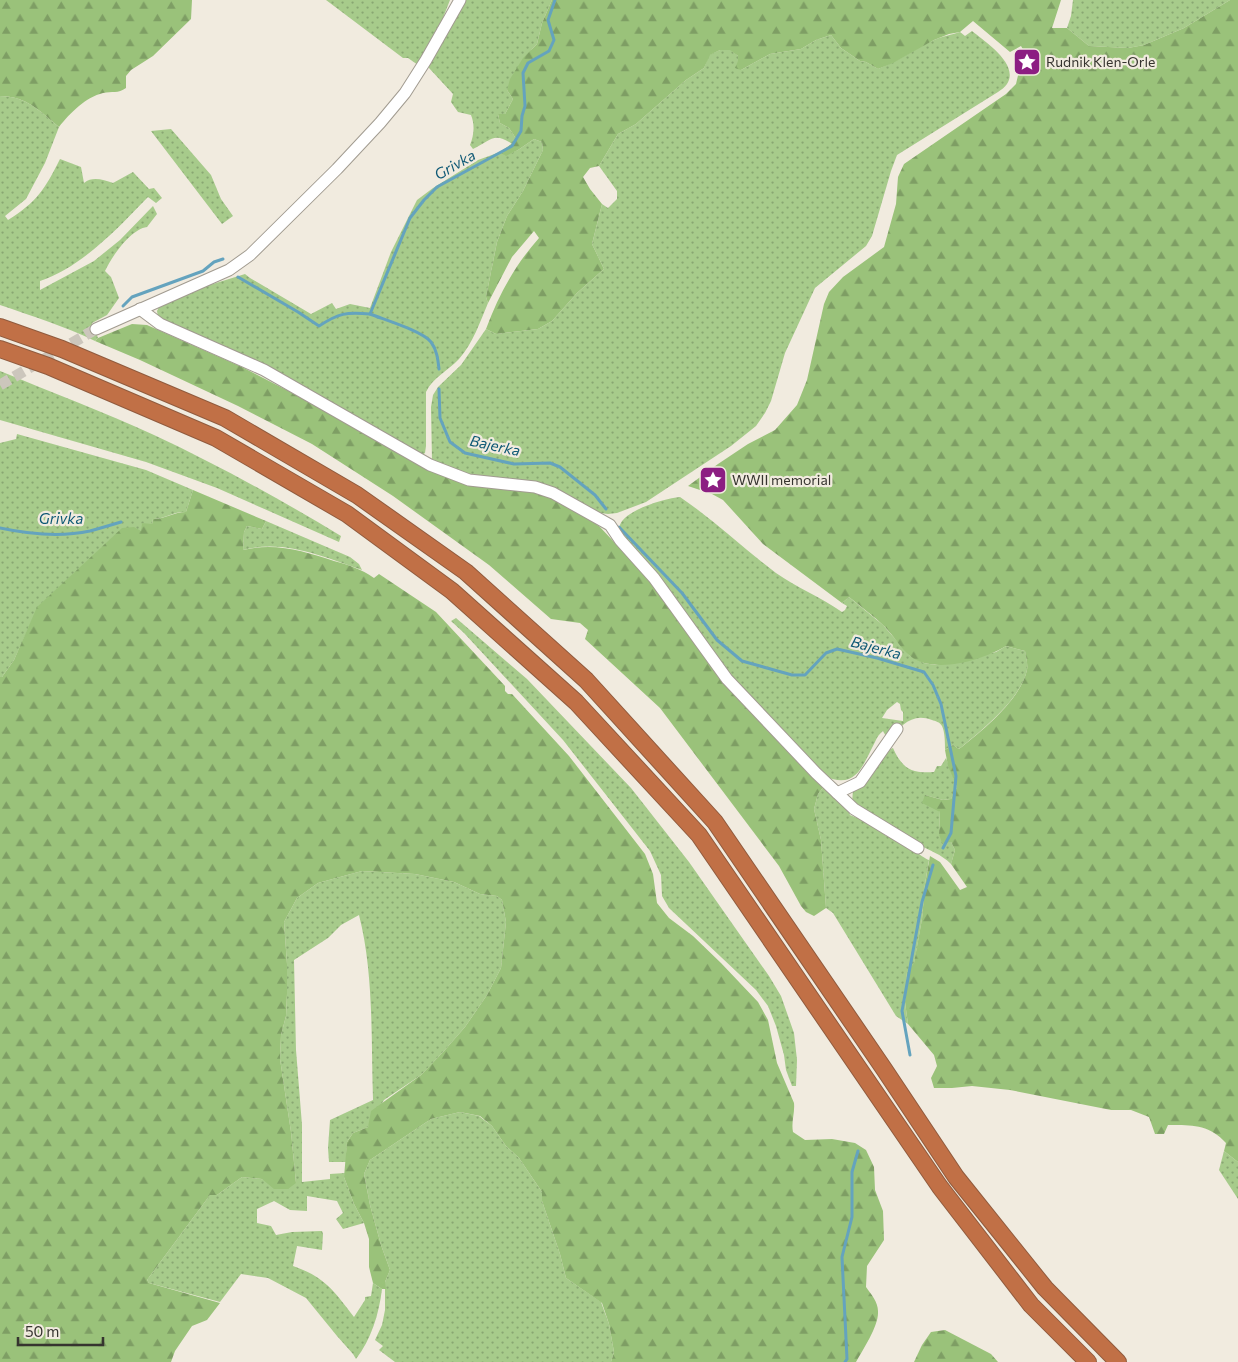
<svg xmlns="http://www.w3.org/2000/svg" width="1238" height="1362" font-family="Commissioner,sans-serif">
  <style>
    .grass { fill: url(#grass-dots); fill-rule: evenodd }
    .forest { fill: url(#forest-firs) }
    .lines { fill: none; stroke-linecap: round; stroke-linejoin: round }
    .stream { stroke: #64a3be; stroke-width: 3 }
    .minor-tunnel { stroke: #ccc6bc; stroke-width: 11; stroke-dasharray: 11 5.5; stroke-linecap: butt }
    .minor-casing { stroke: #a19b90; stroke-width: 13 }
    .highway-casing { stroke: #905b3e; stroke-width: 18 }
    .minor { stroke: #fff; stroke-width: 11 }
    .highway { stroke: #c17046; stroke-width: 16 }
    .labels { text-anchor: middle; stroke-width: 4.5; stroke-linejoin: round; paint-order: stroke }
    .poi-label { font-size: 14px; fill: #36342f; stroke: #f1ebdf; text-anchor: start }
    .water-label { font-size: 15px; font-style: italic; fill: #0f5975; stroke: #f1ebdf }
  </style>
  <defs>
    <pattern id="grass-dots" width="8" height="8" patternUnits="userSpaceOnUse" patternTransform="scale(1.25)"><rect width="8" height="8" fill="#a7cb8b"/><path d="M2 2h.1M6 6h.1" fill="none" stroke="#89a672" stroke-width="1.8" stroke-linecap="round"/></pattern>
    <pattern id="forest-firs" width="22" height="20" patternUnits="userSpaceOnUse" patternTransform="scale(1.25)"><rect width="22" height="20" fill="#9ac27a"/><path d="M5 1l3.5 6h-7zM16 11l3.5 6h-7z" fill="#7e9e64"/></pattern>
  </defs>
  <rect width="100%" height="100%" fill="#f1ebdf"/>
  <g class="grass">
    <polygon points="326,0 450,0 439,28 418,65 408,58 403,58"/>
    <path d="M464,0h88l-10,23 -5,21 -5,5 -25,41 6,9 -8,15h-7l2,9 9,5 8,12 -5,4c-18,-13 -22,-3 -39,5l-3,-4c4,-10 5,-20 1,-30l-13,-3 -7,-10 2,-8 -24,-26v-5z"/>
    <polygon points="1073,0 1230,0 1184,28 1144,45 1128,48 1089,46 1067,28 1071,16"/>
    <path d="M972,31c12,10 48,33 35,53 -2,3 -6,6 -9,8l-101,63 -6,16 -19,65 -6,10 -51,42 -30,65 -14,48 -6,12 -9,13 -25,20 -85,56 -29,11 -9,1 -8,-1 -13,-7 -38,-20 -75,-9 -42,-16 -1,-54 2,-12 5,-8 23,-22 25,-36 10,5 42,-5 14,-8 25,-28 27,-24 -12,-25 10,-40 6,4 9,-9v-8l-18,-25 19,-32 18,-10 50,-44 18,-12 5,-13 11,-5h11l7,6 3,14 29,-16 31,-5 15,-9 15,-5 10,13 19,13 6,1 12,7c20,-8 37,-20 56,-29 9,-4 17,-5 26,-8l5,4z"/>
    <path d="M0,96c26,0 40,15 59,31l-14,36 -19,36 -21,17 3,4c29,-18 37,-31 52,-61l21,8 3,16c9,-7 19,-3 29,0l20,-11 16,17 5,-1 8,10 -6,5 -8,-6c-30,31 -66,70 -108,84v9l54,-29 26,-21 33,-34 4,8 -10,13c-16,2 -35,29 -42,44l6,6 8,21 -12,17 -15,8 6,15 -3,3c-31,-15 -63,-25 -95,-36z"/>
    <polygon points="171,129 211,175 221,199 233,216 222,224 151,131"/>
    <path d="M534,139l8,3 1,8 -20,41 -16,25 -10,26 -11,55 2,6c-8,19 -15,40 -29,56 -11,12 -26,18 -33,33v54l-1,7 -3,2 -264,-138 -1,-6 3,-6 40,-17 45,-14 5,4 61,36 21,-11 4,6 14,-5 20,4 21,-56 26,-52 16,-12 45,-28 22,-8 6,3 12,-5z"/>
    <path d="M0,371c51,21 104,41 154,64 64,30 126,64 187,101l-2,6 -122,-54 -71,-26 -146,-42z"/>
    <path d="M17,434l129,36 47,20 -7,22c-12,-1 -21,7 -33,7l-1,5 -11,7 -28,6 -75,70 -24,53 -12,17h-2v-234l16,-4z"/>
    <path d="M680,497c34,23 63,51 96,76 21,15 45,24 66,39l3,-2 2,-4 -5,-3 7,-6 34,28 27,31 14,7 11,2 61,-13 10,-6 19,5c1,5 3,13 2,19 -6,29 -46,61 -68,79l-6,-4 -8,5c0,-7 0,-18 -3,-24 -2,-4 -7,-5 -10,-6 -20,-8 -31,6 -44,20l-5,-9c-5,4 -6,7 -9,13 -12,23 -18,46 -50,32l-76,-77 -128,-162c0,-3 -1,-9 0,-12 5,-15 46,-27 60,-28zM897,702l3,2 1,6 2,2v9l-21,-3 5,-8z"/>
    <path d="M266,521l84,36 9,7 3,6c-38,-13 -78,-31 -119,-20l1,-18 3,-6 15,3z"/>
    <polygon points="456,618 527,679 631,788 689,862 769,976 781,996 794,1033 797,1060 796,1086 792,1086 786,1070 784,1055 776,1026 768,1006 756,990 669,908 662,896 661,875 650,851 563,740 464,633 451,621"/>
    <path d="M893,748c9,20 18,26 41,24l3,-6h4l5,-8 11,29 -6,12 -8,1 -18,-5 15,17 -1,22 12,8 4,8 -4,14c-10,-10 -21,-13 -33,-20 -23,-13 -45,-26 -66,-41l1,-13 30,-38z"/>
    <path d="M825,785l23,24 2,6 24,10 12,11 8,-2c8,6 28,24 35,26l-4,24 -3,35 -8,45 -7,8 -2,30 3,22 -12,-8 -63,-103 -7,-5 -5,-68 -7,-31 4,-15z"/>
    <path d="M362,871l53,3 39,8 26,12 17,2 5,4 4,22 -5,46 -14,27 -22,32 -21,24 -23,24 -37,25 -16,27 -15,6 -6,9 -1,20h-17l-1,-14 2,-28 43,-20c-2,-61 1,-126 -14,-185l-18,10 -13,13 -34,22 2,90 6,75v57l28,-3v-5l15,-1 -1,4 10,27 10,19 -21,6 -7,-10 7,-6 -6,-12 -30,-5v15l-17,-1 -16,-9 -17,8v14l14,3 5,9 16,-3 30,-1 1,3 -1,16 -25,-4 -4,20c32,11 41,25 61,51l11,-17v-3l6,-1 2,-13 9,6c-3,25 -11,51 -26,70l-3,-5 -16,-18 -31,-38 -38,-20 -27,-4 -21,28 -71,-19 -2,-3 63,-85h7l25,-18 54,6 -5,-51 -11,-73 1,-24 5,-19 1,-22v-30l-3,-42 13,-24 21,-15z"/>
    <polygon points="460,1112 479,1116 492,1126 506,1146 519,1158 542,1192 542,1201 560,1254 566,1278 601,1302 609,1324 614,1352 611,1362 395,1362 379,1350 383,1346 375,1340 382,1325 385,1310 385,1282 390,1270 381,1245 370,1205 364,1174 370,1160 431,1119"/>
    <polygon points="1224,1151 1238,1162 1238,1199 1219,1170"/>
  </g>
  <g class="forest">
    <path d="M0,0h192l-1,19 -38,37 -22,14 -5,6v12c-8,6 -14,3 -23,5 -17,4 -33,20 -44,34 -19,-16 -33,-31 -59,-31z"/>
    <path d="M552,0h509l-9,28h15l22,18 39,2 16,-3 40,-17 46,-28h8v1162l-14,-11 2,-8c-17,-19 -35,-18 -58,-18l-4,9h-9l-6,-17 -18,-7h-20l-101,-20 -38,-4 -20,2h-18l-3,-10 6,-12 -3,-11 -26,-31 -3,-22 2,-30 7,-9 8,-44 3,-35 5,-28 10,6 20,28 7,-3 -16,-23 4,-14 -4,-8 -9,1 -3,-9 1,-22 -18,-9 3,-8 18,5 8,-1 6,-12 -9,-21 -3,-16 8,-5 6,4c23,-18 62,-50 68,-79 1,-6 -1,-13 -2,-19l-19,-5c-23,14 -72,29 -96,10 -8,-6 -17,-21 -25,-29 -11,-11 -24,-20 -36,-30l-7,6 -79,-59 -40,-44 -11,-6 -24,-8 30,-22 30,-20 27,-14 22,-25 10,-25 17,-76 5,-12 14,-15 41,-30 12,-43 2,-27 6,-13 102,-70 10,-10 3,-13 13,-6 -11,-19 -11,6 -37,-31 -13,11 -11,2 -15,6 -41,23 -15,6 -12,-7 -6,-1 -19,-13 -10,-13 -15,5 -15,9 -31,5 -29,16 -6,-2 3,-7v-5l-8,-6h-10l-10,5 -6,13 -18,12 -50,44 -18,10 -19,32 -9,2 -7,9 7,12 12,15 -10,40 12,25 -27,24 -25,28 -14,8 -42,5 -10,-5c13,-35 29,-64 53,-91l-5,-7 -22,26 -24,46 -2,-6 11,-55 10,-26 16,-25 20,-41 -1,-8 -8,-3 -16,11 -12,6 -6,-4 17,-12 -8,-12 -9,-5 -2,-9h7l8,-15 -6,-9 3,-11 13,-21 14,-14 5,-21z"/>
    <polygon points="132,324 147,325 242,367 471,485 537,493 560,500 584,515 600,527 644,574 825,785 818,794 814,809 821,840 826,908 814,916 806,912 801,906 779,866 660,708 585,639 588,630 580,623 551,619 489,565 393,496 312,444 238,406 140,360 95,341 98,338"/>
    <path d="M193,490l73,31 -4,8 -15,-3 -3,6 -1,18c32,-8 61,1 91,11 15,4 27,8 40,17l5,-4 57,38 69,74v5l3,3h4l57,62 76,98 8,20 4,29 12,15 24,18 28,27 37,39 10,18 9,43 17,40c1,10 -3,19 -1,29l12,8 27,-1 23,4 11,7 8,17 1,23 8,21 1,29 -17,26 -1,21c5,7 12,15 12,24 1,15 -15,38 -22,51h-245l3,-10 -5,-28 -7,-21 -36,-25 -6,-24 -18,-53v-9l-23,-34 -13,-12 -14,-20 -12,-10 -20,-4 -29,7 -61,41 -6,14 6,31 11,40 9,25 -5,12 1,7h-4l-9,-6 -4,-16v-28l-5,-16 -10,-19 -10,-27 3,-35 6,-9 15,-6 3,-16 50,-36 23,-24 21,-24 22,-32 14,-27 5,-46 -4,-22 -5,-4 -17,-2 -26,-12 -39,-8 -53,-3 -44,12 -21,15 -13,24 3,42v30l-1,22 -5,19 -1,24 11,73 5,51 -8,6h-14l-12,-10 -20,-2 -25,18h-7l-63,85 2,3 71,20 -13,17 -15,6 -17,25 -4,11h-171v-685h2l12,-17 23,-53 85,-79 12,-1 7,4 1,-8 10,1 1,-5c12,0 21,-7 33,-7z"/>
    <polygon points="945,1330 991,1354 998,1362 914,1362 922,1345 931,1332"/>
  </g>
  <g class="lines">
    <g class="stream">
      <path d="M238,277l60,35 21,14c20,-13 27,-14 51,-12l40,-96 14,-18 13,-13 75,-41 9,-15 1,-15 3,-10 -2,-33 5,-10 21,-12 5,-11 -6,-20 7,-20"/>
      <polyline points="123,306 132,297 203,271 214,262 223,259"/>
      <path d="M370,314c15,6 52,17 61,28 6,8 7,18 8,27"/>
      <polyline points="439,389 440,418 450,442 465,453 514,464 550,463 560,467 595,495 606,509"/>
      <polyline points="619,527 682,593 717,640 742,661 792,675 805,675 826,653 837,649 877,658 924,672 933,685 941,704 956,776 951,833 943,848"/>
      <path d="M0,528c28,6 62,9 90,3 11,-3 21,-6 31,-9"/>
      <polyline points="910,1055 902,1011 922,902 933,865"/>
      <polyline points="845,1362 847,1359 842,1257 852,1217 852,1172 858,1151"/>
    </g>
    <polyline class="minor-tunnel" points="0,385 96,329"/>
    <g class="minor-casing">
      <g id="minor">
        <polyline points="140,309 160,324 264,370 430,465 469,480 535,487 553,493 610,525 620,540 654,578 727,679 816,773 854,809 918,848"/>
        <polyline points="96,329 229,270 250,255 337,169 380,123 405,93 426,60 460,0"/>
        <polyline points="837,793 860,782 897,729"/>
      </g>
    </g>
    <g class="highway-casing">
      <g id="highway">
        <polyline points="0,327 62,349 225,418 357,495 466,572 586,680 715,822 884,1069 956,1177 1045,1288 1118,1362"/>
        <polyline points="0,349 48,366 216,438 347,514 452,591 576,702 699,835 940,1187 1031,1305 1088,1362"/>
      </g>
    </g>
    <use href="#minor" class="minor"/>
    <use href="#highway" class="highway"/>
  </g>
  <defs>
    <g id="sight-square" transform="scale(1.4375)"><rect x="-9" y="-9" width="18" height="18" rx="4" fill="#8c1e82" stroke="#f1ebdf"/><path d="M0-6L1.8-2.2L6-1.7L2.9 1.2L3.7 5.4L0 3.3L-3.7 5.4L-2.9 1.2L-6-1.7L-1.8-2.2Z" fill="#fff"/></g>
  </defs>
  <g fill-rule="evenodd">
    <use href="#sight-square" x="1027" y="62"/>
    <use href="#sight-square" x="713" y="480"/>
  </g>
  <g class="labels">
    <g class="poi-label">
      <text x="1046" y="67">Rudnik Klen-Orle</text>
      <text x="732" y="485">WWII memorial</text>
    </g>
    <g class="water-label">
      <text transform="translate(455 165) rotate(-30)" y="5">Grivka</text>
      <text transform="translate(495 446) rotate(12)" y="5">Bajerka</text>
      <text x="61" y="524">Grivka</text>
      <text transform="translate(876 648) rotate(15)" y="5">Bajerka</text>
    </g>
  </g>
  <path d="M18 1337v8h85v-8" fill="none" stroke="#36342f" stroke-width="2.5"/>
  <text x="25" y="1337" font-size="15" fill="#36342f" stroke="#f1ebdf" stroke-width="4" paint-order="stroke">50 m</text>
</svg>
